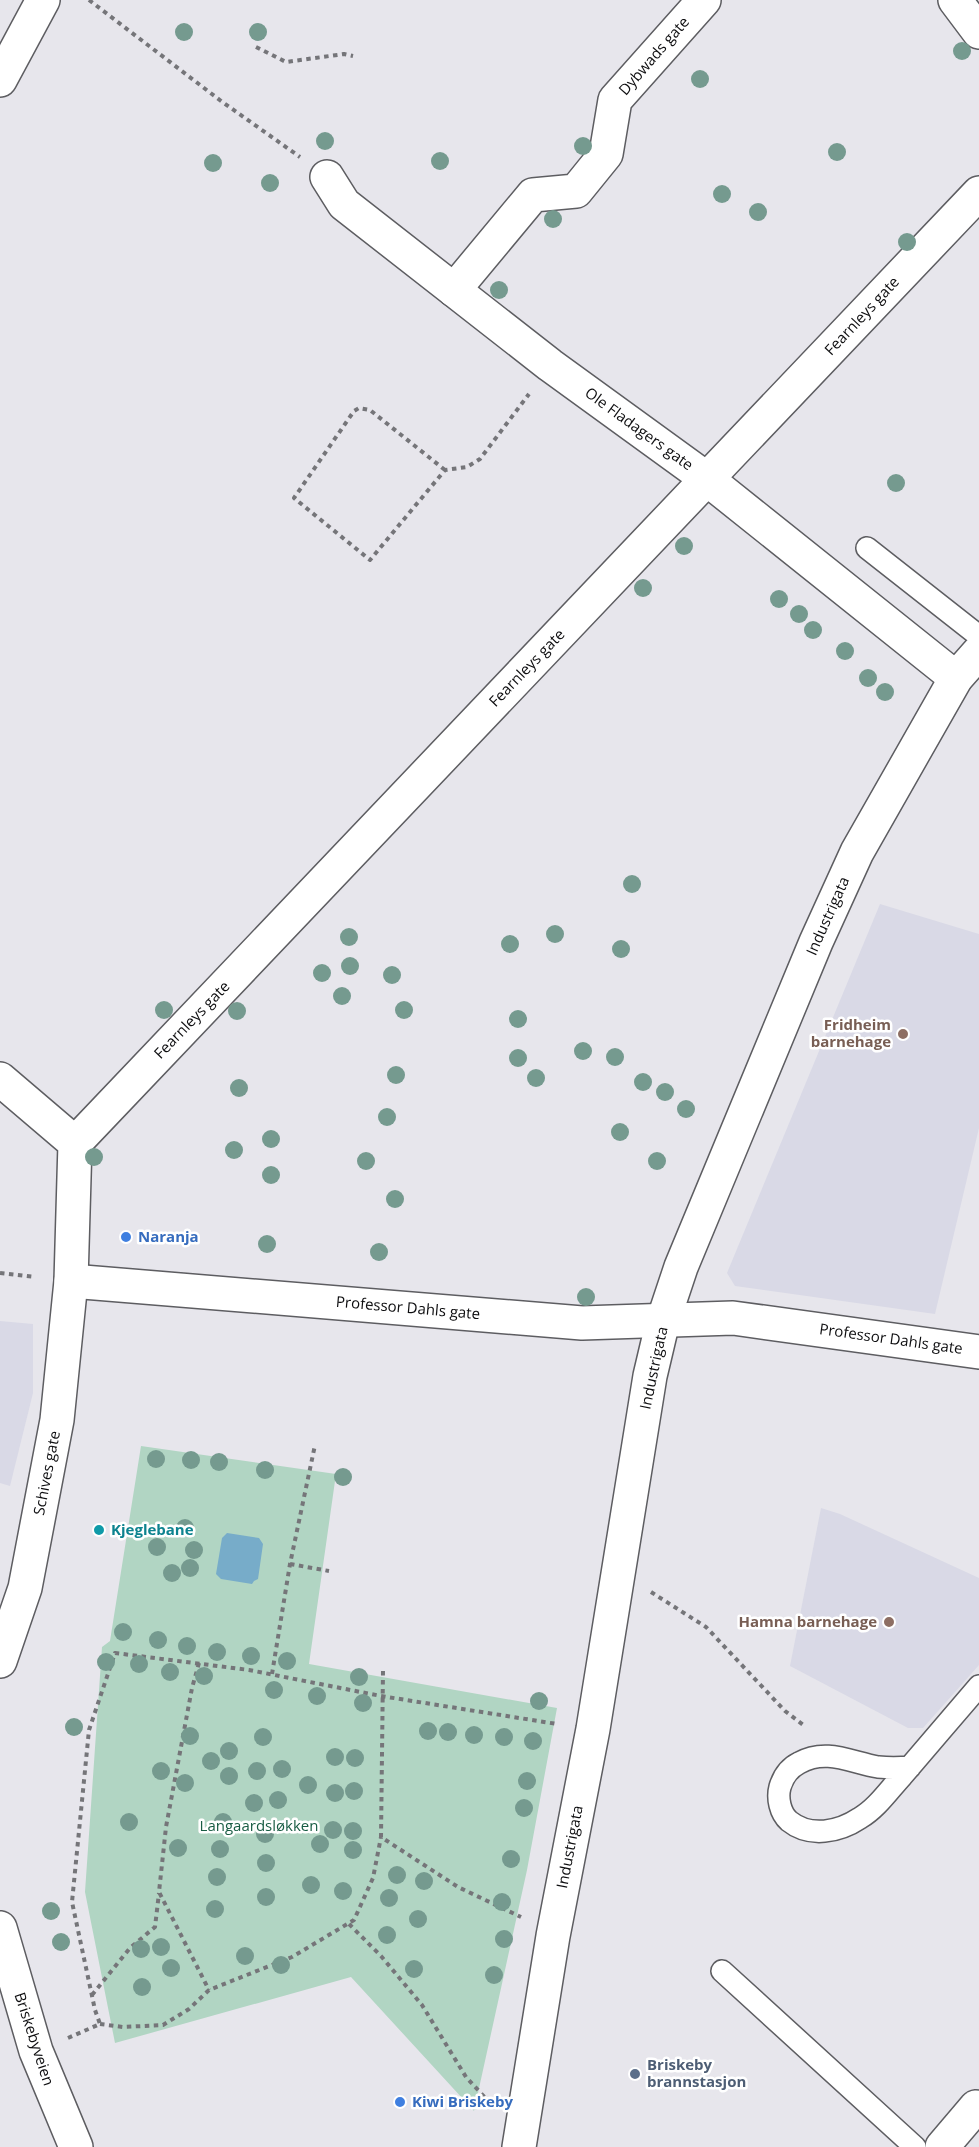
<svg xmlns="http://www.w3.org/2000/svg" width="979" height="2147" font-family="'Open Sans',sans-serif">
  <style>
    .built { fill: #d9d9e6 }
    .green { fill: #b1d5c3 }
    .water { fill: #77acc9 }
    .lines { fill: none; stroke-linecap: round; stroke-linejoin: round }
    .service-casing { stroke: #5d5d61; stroke-width: 24 }
    .minor-casing { stroke: #5d5d61; stroke-width: 36 }
    .tertiary-casing { stroke: #5d5d61; stroke-width: 36 }
    .path { stroke: #757579; stroke-width: 4; stroke-dasharray: 4.5 4.5; stroke-linecap: butt }
    .service { stroke: #fff; stroke-width: 21 }
    .minor { stroke: #fff; stroke-width: 33 }
    .tertiary { stroke: #fff; stroke-width: 33 }
    .tree { fill: #759a8f }
    .education-dot { fill: #8d6e63; stroke: #fff; stroke-width: 2 }
    .shop-dot { fill: #3f7fe0; stroke: #fff; stroke-width: 2 }
    .culture-dot { fill: #0f9aa8; stroke: #fff; stroke-width: 2 }
    .service-dot { fill: #5c6f8a; stroke: #fff; stroke-width: 2 }
    .labels { text-anchor: middle; stroke-width: 5; stroke-linejoin: round; paint-order: stroke }
    .street-label { font-size: 15px; fill: #0d0d0f; stroke: #fff }
    .education-label { font-size: 15px; font-weight: bold; fill: #785e54; stroke: #fff; text-anchor: end }
    .shop-label { font-size: 15px; font-weight: bold; fill: #366cbe; stroke: #fff; text-anchor: start }
    .culture-label { font-size: 15px; font-weight: bold; fill: #0d838f; stroke: #fff; text-anchor: start }
    .park-label { font-size: 15px; fill: #185c43; stroke: #fff }
    .service-label { font-size: 15px; font-weight: bold; fill: #4e5e75; stroke: #fff; text-anchor: start }
  </style>
  <rect width="100%" height="100%" fill="#e7e6ec"/>
  <g class="built">
    <polygon points="880,904 979,934 979,1128 935,1314 735,1286 727,1273"/>
    <polygon points="0,1321 33,1324 33,1393 10,1486 0,1483"/>
    <polygon points="821,1508 840,1514 979,1578 979,1665 923,1728 908,1728 790,1666"/>
  </g>
  <polygon class="green" points="141,1446 336,1474 309,1664 557,1708 527,1870 474,2111 351,1977 115,2043 85,1892 102,1647 110,1641"/>
  <polygon class="water" points="227,1533 259,1538 263,1544 258,1579 254,1581 252,1584 221,1579 216,1574 222,1538"/>
  <g class="lines">
    <g class="service-casing">
      <g id="service">
        <polyline points="867,548 979,636"/>
        <path d="M910,1767c-11,1 -22,1 -32,0 -28,-5 -52,-19 -79,-4 -10,5 -16,14 -19,24 -3,11 0,26 9,34 21,17 50,11 71,-3 17,-10 29,-28 42,-42 26,-30 51,-60 77,-90"/>
        <polyline points="722,1971 915,2147"/>
      </g>
    </g>
    <g class="minor-casing">
      <g id="minor">
        <polyline points="0,80 43,0"/>
        <polyline points="327,177 344,204 550,365 707,479 956,678"/>
        <polyline points="454,290 533,195 576,191 606,154 615,100 704,0"/>
        <polyline points="0,1079 75,1143 71,1281 57,1420 25,1588 0,1661"/>
        <polyline points="75,1143 979,193"/>
        <polyline points="71,1281 582,1323 733,1318 979,1352"/>
        <polyline points="0,1928 36,2051 76,2147"/>
        <polyline points="942,2147 976,2107"/>
      </g>
    </g>
    <g class="tertiary-casing">
      <g id="tertiary">
        <polyline points="955,0 979,32"/>
        <polyline points="519,2147 553,1936 593,1729 650,1376 663,1321 681,1267 816,942 857,852 956,678 979,652"/>
      </g>
    </g>
    <g class="path">
      <polyline points="89,0 221,101 300,157"/>
      <polyline points="256,47 286,62 344,54 353,56"/>
      <polyline points="445,470 370,410 359,408 354,411 294,498 370,560 445,470 467,467 480,459 529,394"/>
      <polyline points="0,1273 35,1277"/>
      <polyline points="290,1564 329,1571"/>
      <polyline points="651,1592 706,1627 785,1711 806,1727"/>
      <polyline points="199,1663 192,1688 166,1827 159,1892 209,1990"/>
      <polyline points="383,1671 381,1837 458,1887 521,1917"/>
      <polyline points="272,1674 290,1564 315,1445"/>
      <polyline points="349,1924 381,1956 422,2005 466,2077 489,2102"/>
      <polyline points="92,1995 130,1948 155,1927 159,1893"/>
      <polyline points="100,2024 123,2027 163,2025 189,2009 209,1990 292,1957 354,1920 373,1878 381,1837"/>
      <polyline points="68,2038 100,2024 95,2010 72,1902 89,1730 115,1653 249,1670 381,1696 557,1724"/>
    </g>
    <use href="#service" class="service"/>
    <use href="#minor" class="minor"/>
    <use href="#tertiary" class="tertiary"/>
  </g>
  <g class="tree">
    <circle cx="184" cy="32" r="9"/>
    <circle cx="258" cy="32" r="9"/>
    <circle cx="962" cy="51" r="9"/>
    <circle cx="700" cy="79" r="9"/>
    <circle cx="325" cy="141" r="9"/>
    <circle cx="583" cy="146" r="9"/>
    <circle cx="837" cy="152" r="9"/>
    <circle cx="440" cy="161" r="9"/>
    <circle cx="213" cy="163" r="9"/>
    <circle cx="270" cy="183" r="9"/>
    <circle cx="722" cy="194" r="9"/>
    <circle cx="758" cy="212" r="9"/>
    <circle cx="553" cy="219" r="9"/>
    <circle cx="907" cy="242" r="9"/>
    <circle cx="499" cy="290" r="9"/>
    <circle cx="896" cy="483" r="9"/>
    <circle cx="684" cy="546" r="9"/>
    <circle cx="643" cy="588" r="9"/>
    <circle cx="779" cy="599" r="9"/>
    <circle cx="799" cy="614" r="9"/>
    <circle cx="813" cy="630" r="9"/>
    <circle cx="845" cy="651" r="9"/>
    <circle cx="868" cy="678" r="9"/>
    <circle cx="885" cy="692" r="9"/>
    <circle cx="632" cy="884" r="9"/>
    <circle cx="555" cy="934" r="9"/>
    <circle cx="349" cy="937" r="9"/>
    <circle cx="510" cy="944" r="9"/>
    <circle cx="621" cy="949" r="9"/>
    <circle cx="350" cy="966" r="9"/>
    <circle cx="322" cy="973" r="9"/>
    <circle cx="392" cy="975" r="9"/>
    <circle cx="342" cy="996" r="9"/>
    <circle cx="164" cy="1010" r="9"/>
    <circle cx="404" cy="1010" r="9"/>
    <circle cx="237" cy="1011" r="9"/>
    <circle cx="518" cy="1019" r="9"/>
    <circle cx="583" cy="1051" r="9"/>
    <circle cx="615" cy="1057" r="9"/>
    <circle cx="518" cy="1058" r="9"/>
    <circle cx="396" cy="1075" r="9"/>
    <circle cx="536" cy="1078" r="9"/>
    <circle cx="643" cy="1082" r="9"/>
    <circle cx="239" cy="1088" r="9"/>
    <circle cx="665" cy="1092" r="9"/>
    <circle cx="686" cy="1109" r="9"/>
    <circle cx="387" cy="1117" r="9"/>
    <circle cx="620" cy="1132" r="9"/>
    <circle cx="271" cy="1139" r="9"/>
    <circle cx="234" cy="1150" r="9"/>
    <circle cx="94" cy="1157" r="9"/>
    <circle cx="366" cy="1161" r="9"/>
    <circle cx="657" cy="1161" r="9"/>
    <circle cx="271" cy="1175" r="9"/>
    <circle cx="395" cy="1199" r="9"/>
    <circle cx="267" cy="1244" r="9"/>
    <circle cx="379" cy="1252" r="9"/>
    <circle cx="586" cy="1297" r="9"/>
    <circle cx="156" cy="1459" r="9"/>
    <circle cx="191" cy="1460" r="9"/>
    <circle cx="219" cy="1462" r="9"/>
    <circle cx="265" cy="1470" r="9"/>
    <circle cx="343" cy="1477" r="9"/>
    <circle cx="185" cy="1528" r="9"/>
    <circle cx="157" cy="1547" r="9"/>
    <circle cx="194" cy="1550" r="9"/>
    <circle cx="190" cy="1568" r="9"/>
    <circle cx="172" cy="1573" r="9"/>
    <circle cx="123" cy="1632" r="9"/>
    <circle cx="158" cy="1640" r="9"/>
    <circle cx="187" cy="1646" r="9"/>
    <circle cx="217" cy="1652" r="9"/>
    <circle cx="251" cy="1656" r="9"/>
    <circle cx="287" cy="1661" r="9"/>
    <circle cx="106" cy="1662" r="9"/>
    <circle cx="139" cy="1664" r="9"/>
    <circle cx="170" cy="1672" r="9"/>
    <circle cx="204" cy="1676" r="9"/>
    <circle cx="359" cy="1677" r="9"/>
    <circle cx="274" cy="1690" r="9"/>
    <circle cx="317" cy="1696" r="9"/>
    <circle cx="539" cy="1701" r="9"/>
    <circle cx="363" cy="1703" r="9"/>
    <circle cx="74" cy="1727" r="9"/>
    <circle cx="428" cy="1731" r="9"/>
    <circle cx="448" cy="1732" r="9"/>
    <circle cx="474" cy="1735" r="9"/>
    <circle cx="190" cy="1736" r="9"/>
    <circle cx="263" cy="1737" r="9"/>
    <circle cx="504" cy="1737" r="9"/>
    <circle cx="533" cy="1741" r="9"/>
    <circle cx="229" cy="1751" r="9"/>
    <circle cx="335" cy="1757" r="9"/>
    <circle cx="355" cy="1758" r="9"/>
    <circle cx="211" cy="1761" r="9"/>
    <circle cx="282" cy="1769" r="9"/>
    <circle cx="161" cy="1771" r="9"/>
    <circle cx="257" cy="1771" r="9"/>
    <circle cx="229" cy="1776" r="9"/>
    <circle cx="527" cy="1781" r="9"/>
    <circle cx="185" cy="1783" r="9"/>
    <circle cx="308" cy="1785" r="9"/>
    <circle cx="354" cy="1791" r="9"/>
    <circle cx="335" cy="1793" r="9"/>
    <circle cx="278" cy="1800" r="9"/>
    <circle cx="254" cy="1803" r="9"/>
    <circle cx="524" cy="1808" r="9"/>
    <circle cx="129" cy="1822" r="9"/>
    <circle cx="223" cy="1822" r="9"/>
    <circle cx="333" cy="1830" r="9"/>
    <circle cx="353" cy="1831" r="9"/>
    <circle cx="265" cy="1834" r="9"/>
    <circle cx="320" cy="1844" r="9"/>
    <circle cx="178" cy="1848" r="9"/>
    <circle cx="220" cy="1849" r="9"/>
    <circle cx="353" cy="1850" r="9"/>
    <circle cx="511" cy="1859" r="9"/>
    <circle cx="266" cy="1863" r="9"/>
    <circle cx="397" cy="1875" r="9"/>
    <circle cx="217" cy="1877" r="9"/>
    <circle cx="424" cy="1881" r="9"/>
    <circle cx="311" cy="1885" r="9"/>
    <circle cx="343" cy="1891" r="9"/>
    <circle cx="266" cy="1897" r="9"/>
    <circle cx="389" cy="1898" r="9"/>
    <circle cx="502" cy="1902" r="9"/>
    <circle cx="215" cy="1909" r="9"/>
    <circle cx="51" cy="1911" r="9"/>
    <circle cx="418" cy="1919" r="9"/>
    <circle cx="387" cy="1935" r="9"/>
    <circle cx="504" cy="1939" r="9"/>
    <circle cx="61" cy="1942" r="9"/>
    <circle cx="161" cy="1947" r="9"/>
    <circle cx="141" cy="1949" r="9"/>
    <circle cx="245" cy="1956" r="9"/>
    <circle cx="281" cy="1965" r="9"/>
    <circle cx="171" cy="1968" r="9"/>
    <circle cx="414" cy="1969" r="9"/>
    <circle cx="494" cy="1975" r="9"/>
    <circle cx="142" cy="1987" r="9"/>
  </g>
  <g class="education-dot">
    <circle cx="903" cy="1034" r="6"/>
    <circle cx="889" cy="1622" r="6"/>
  </g>
  <g class="shop-dot">
    <circle cx="126" cy="1237" r="6"/>
    <circle cx="400" cy="2102" r="6"/>
  </g>
  <circle class="culture-dot" cx="99" cy="1530" r="6"/>
  <circle class="service-dot" cx="635" cy="2074" r="6"/>
  <g class="labels">
    <g class="street-label">
      <text transform="translate(654 56) rotate(-49)" y="5">Dybwads gate</text>
      <text transform="translate(862 316) rotate(-47)" y="5">Fearnleys gate</text>
      <text transform="translate(639 429) rotate(36)" y="5">Ole Fladagers gate</text>
      <text transform="translate(527 668) rotate(-46)" y="5">Fearnleys gate</text>
      <text transform="translate(828 916) rotate(-66)" y="5">Industrigata</text>
      <text transform="translate(192 1020) rotate(-46)" y="5">Fearnleys gate</text>
      <text transform="translate(408 1308) rotate(5)" y="5">Professor Dahls gate</text>
      <text transform="translate(891 1339) rotate(8)" y="5">Professor Dahls gate</text>
      <text transform="translate(654 1368) rotate(-78)" y="5">Industrigata</text>
      <text transform="translate(47 1473) rotate(-79)" y="5">Schives gate</text>
      <text transform="translate(570 1847) rotate(-79)" y="5">Industrigata</text>
      <text transform="translate(34 2039) rotate(72)" y="5">Briskebyveien</text>
    </g>
    <g class="education-label">
      <text x="891" y="1030">Fridheim<tspan x="891" dy="17">barnehage</tspan></text>
      <text x="877" y="1627">Hamna barnehage</text>
    </g>
    <g class="shop-label">
      <text x="138" y="1242">Naranja</text>
      <text x="412" y="2107">Kiwi Briskeby</text>
    </g>
    <g class="culture-label">
      <text x="111" y="1535">Kjeglebane</text>
    </g>
    <g class="park-label">
      <text x="259" y="1831">Langaardsløkken</text>
    </g>
    <g class="service-label">
      <text x="647" y="2070">Briskeby<tspan x="647" dy="17">brannstasjon</tspan></text>
    </g>
  </g>
</svg>
